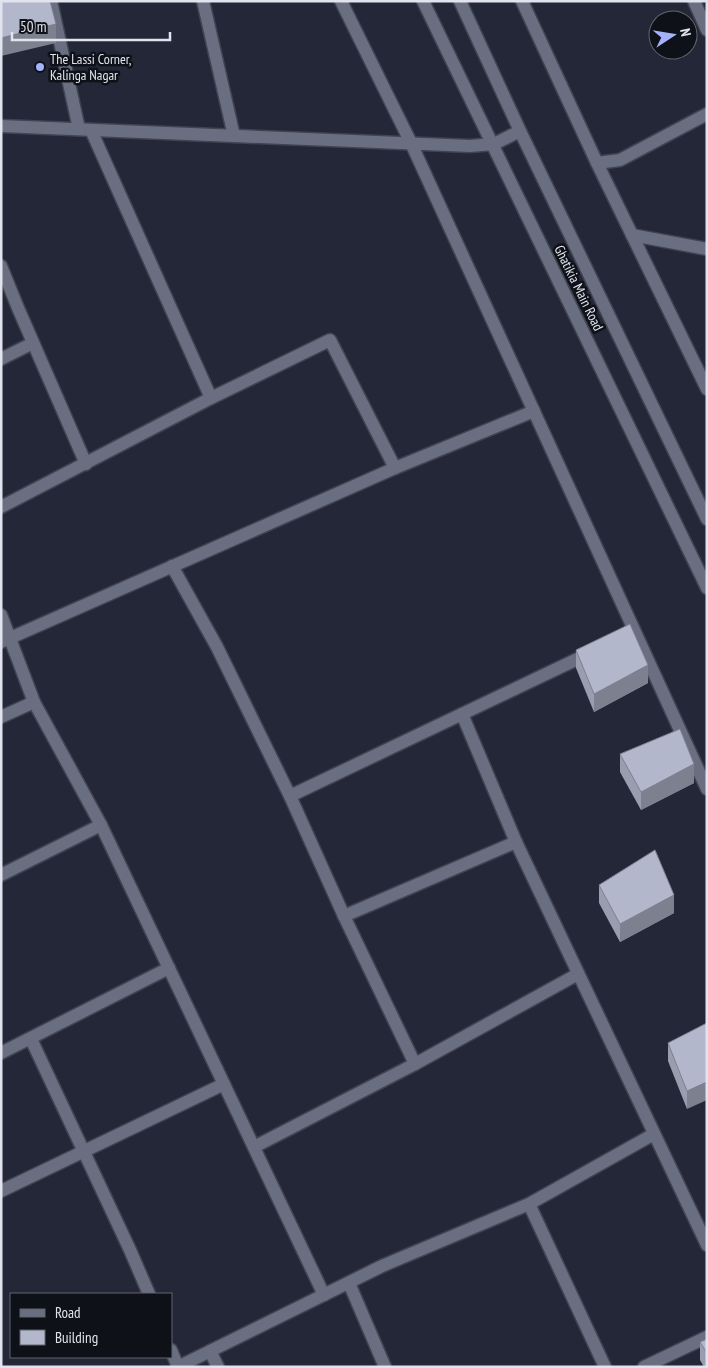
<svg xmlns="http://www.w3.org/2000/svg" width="708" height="1368" font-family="'PT Sans Narrow',sans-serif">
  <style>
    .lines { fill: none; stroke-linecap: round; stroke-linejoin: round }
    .minor-casing { stroke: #404350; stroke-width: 15 }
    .minor { stroke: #6a6e81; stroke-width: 12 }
    .wall { fill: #999daf }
    .shaded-wall { fill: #7d808e }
    .building { fill: #b2b7cb; stroke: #7d808e }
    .poi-dot { fill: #a4b2fc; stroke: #0f1118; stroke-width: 2 }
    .labels { text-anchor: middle; stroke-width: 5; stroke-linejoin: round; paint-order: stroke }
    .poi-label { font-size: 14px; fill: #e1e4ee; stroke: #0f1118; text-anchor: start }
    .street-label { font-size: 14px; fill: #e1e4ee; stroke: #0f1118 }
  </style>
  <rect width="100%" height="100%" fill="#242737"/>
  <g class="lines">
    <g class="minor-casing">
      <g id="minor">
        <polyline points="51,1 79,129"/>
        <polyline points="203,1 234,136"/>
        <polyline points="341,1 411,143 707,789"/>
        <polyline points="423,1 707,588"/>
        <polyline points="460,1 520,131 707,519"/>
        <polyline points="522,1 597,163 707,389"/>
        <polyline points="694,1 707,30"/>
        <polyline points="1,126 470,146 494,144 520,131"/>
        <polyline points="91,130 211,398 330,340 395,468"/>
        <polyline points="597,163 620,160 707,114"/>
        <polyline points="632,235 707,249"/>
        <polyline points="1,266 18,308 86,464"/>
        <polyline points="1,359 33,343"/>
        <polyline points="1,507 211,398"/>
        <polyline points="172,566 217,647 290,796 344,916 415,1064 578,974"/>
        <polyline points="1,615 34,702 101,825 324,1295"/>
        <polyline points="1,642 395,468 534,411"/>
        <polyline points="462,714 516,842 707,1245"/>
        <polyline points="1,717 34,702"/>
        <polyline points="290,796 590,653"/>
        <polyline points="1,875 101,825"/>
        <polyline points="344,916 516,842"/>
        <polyline points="31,1039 130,1250 149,1294"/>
        <polyline points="1,1053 169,968"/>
        <polyline points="254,1147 415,1064"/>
        <polyline points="1,1191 224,1084"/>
        <polyline points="529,1204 654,1134"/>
        <polyline points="349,1283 385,1367"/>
        <polyline points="171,1350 178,1367"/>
        <polyline points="210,1351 218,1367"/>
        <polyline points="178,1367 382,1266 529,1204 605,1367"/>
        <polyline points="644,1367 707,1337"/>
      </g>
    </g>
    <use href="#minor" class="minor"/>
  </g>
  <g class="wall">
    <polygon points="576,650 648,683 594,712 576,668"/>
    <polygon points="620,754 694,783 641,810 620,772"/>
    <polygon points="599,885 674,913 620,942 599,903"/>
    <polygon points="707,1023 687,1109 668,1061 668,1043"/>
    <polygon points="707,1339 707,1367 704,1367 700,1360 700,1342"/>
  </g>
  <g class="shaded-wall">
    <polygon points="56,24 56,43 1,56 1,38"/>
    <polygon points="648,665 648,683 594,712 594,694"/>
    <polygon points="694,764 694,783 641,810 641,792"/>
    <polygon points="674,895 674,913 620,942 620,924"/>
    <polygon points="707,1082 707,1100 687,1109 687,1091"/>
  </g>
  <g class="building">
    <polygon points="1,1 50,1 56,24 1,38"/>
    <polygon points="630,624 648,665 594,694 576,650"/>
    <polygon points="680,729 694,764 641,792 620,754"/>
    <polygon points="655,850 674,895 620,924 599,885"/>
    <polygon points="707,1023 707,1082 687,1091 668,1043"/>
    <polygon points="707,1339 707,1353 700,1342"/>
  </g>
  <circle class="poi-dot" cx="40" cy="67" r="5"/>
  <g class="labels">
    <g class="poi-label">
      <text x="50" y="64">The Lassi Corner,<tspan x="50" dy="16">Kalinga Nagar</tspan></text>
    </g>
    <g class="street-label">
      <text transform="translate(579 288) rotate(64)" y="5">Ghatikia Main Road</text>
    </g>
  </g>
  <rect width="708" height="1368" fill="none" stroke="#e1e4ee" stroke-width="5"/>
  <rect x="10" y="1293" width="162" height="65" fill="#0f1118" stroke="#63656e"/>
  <rect x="20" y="1309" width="25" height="8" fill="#6a6e81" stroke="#63656e"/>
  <text x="55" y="1318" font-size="15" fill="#e1e4ee">Road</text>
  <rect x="20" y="1330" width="25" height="15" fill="#b2b7cb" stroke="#63656e"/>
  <text x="55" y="1343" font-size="15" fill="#e1e4ee">Building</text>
  <g transform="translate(673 35) rotate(78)"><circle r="24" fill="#0f1118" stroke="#63656e"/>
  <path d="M0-4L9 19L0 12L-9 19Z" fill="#a4b2fc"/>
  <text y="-8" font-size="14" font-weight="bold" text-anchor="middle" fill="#e1e4ee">N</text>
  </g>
  <path d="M12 32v8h158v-8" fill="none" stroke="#e1e4ee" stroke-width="2.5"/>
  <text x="20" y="32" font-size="15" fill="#e1e4ee" stroke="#0f1118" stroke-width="4" paint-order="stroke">50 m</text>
</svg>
